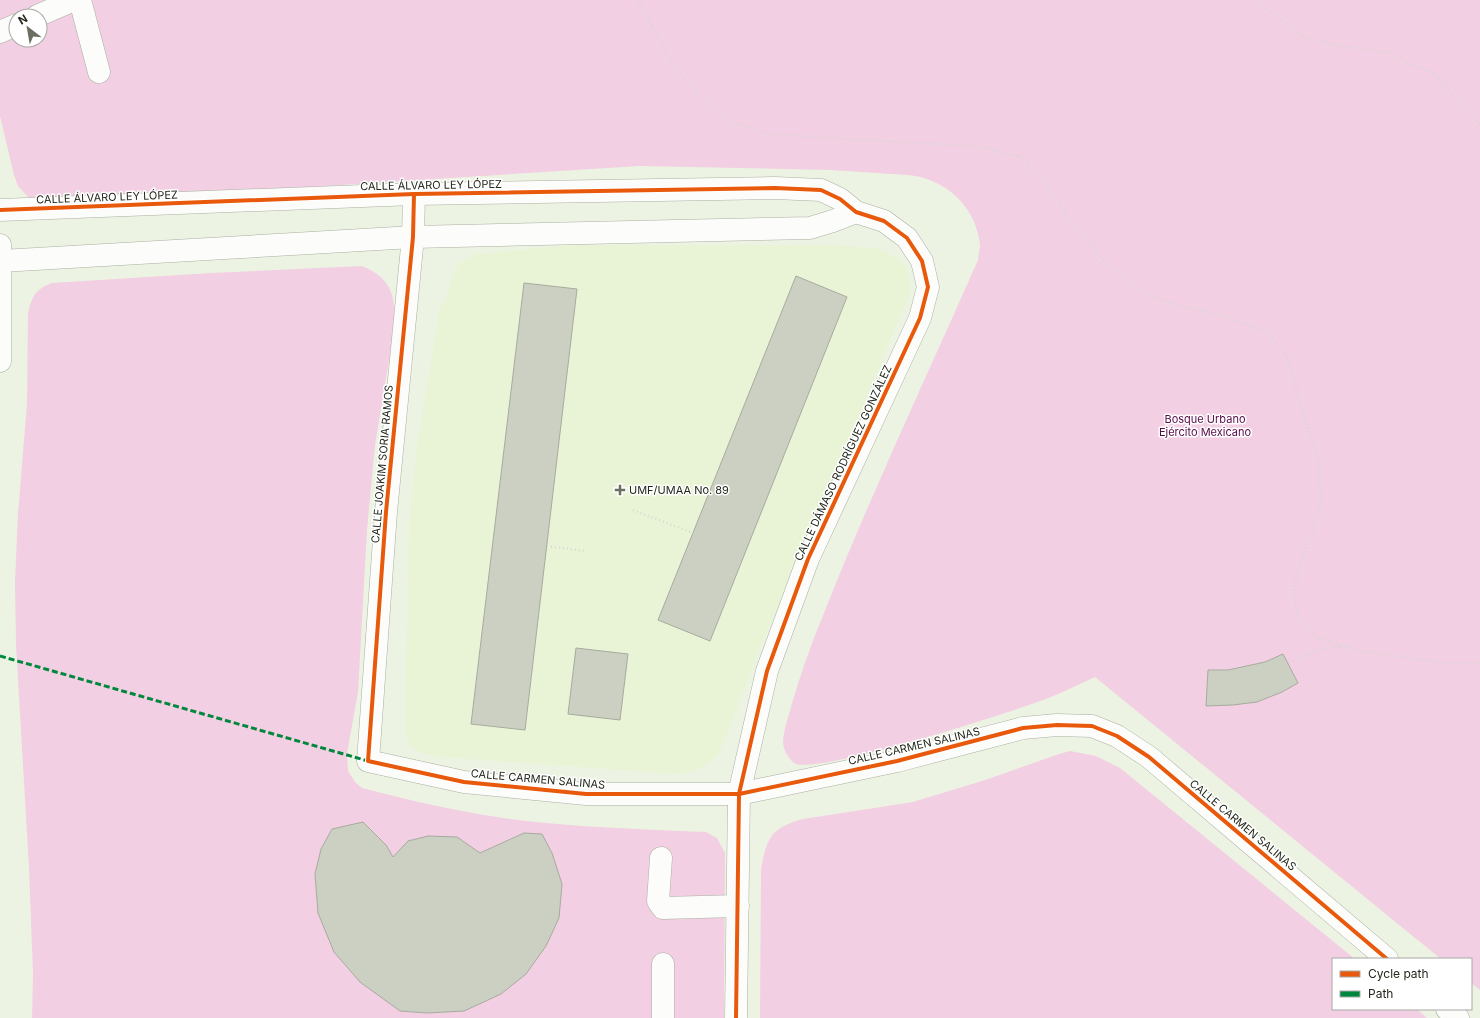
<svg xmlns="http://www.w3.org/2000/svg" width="1480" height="1018" font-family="Inter,sans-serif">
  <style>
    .built { fill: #e9f4d6 }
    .green { fill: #f2cfe2; fill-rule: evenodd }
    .building { fill: #cbd0c3; stroke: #a7ab9e }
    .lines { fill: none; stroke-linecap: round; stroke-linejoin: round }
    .minor-casing { stroke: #aaafa2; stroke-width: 23 }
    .path { stroke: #d6d8d3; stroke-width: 2.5; stroke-dasharray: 1 3; stroke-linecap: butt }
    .minor { stroke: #fcfdfb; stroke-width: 22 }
    .quiet { stroke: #00873e; stroke-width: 3; stroke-dasharray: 6 3; stroke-linecap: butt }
    .cycleway-casing { stroke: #fff; stroke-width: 6 }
    .cycleway { stroke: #e8590c; stroke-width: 4 }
    .poi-dot { fill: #6a6f61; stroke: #fff; stroke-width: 1.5 }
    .labels { text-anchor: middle; stroke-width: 3; stroke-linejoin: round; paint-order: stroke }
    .street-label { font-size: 11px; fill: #23281c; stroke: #fff }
    .park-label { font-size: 11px; fill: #570a48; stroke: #fff }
    .poi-label { font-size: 11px; fill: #23281c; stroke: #fff; text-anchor: start }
  </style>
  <rect width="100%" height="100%" fill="#edf3e2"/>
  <polygon class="built" points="570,245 840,245 880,249 897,258 906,267 910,280 909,296 757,656 727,734 718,755 697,770 677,774 440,757 422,753 409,745 405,728 409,526 416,453 440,307 446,299 451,278 460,263 477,254"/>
  <g class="green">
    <path d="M0,0h1480v990l-9,-7v-24h-30l-346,-282c-23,11 -47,22 -72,30 -29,10 -211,69 -229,56 -6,-5 -11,-14 -11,-22 1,-12 5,-23 8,-34 9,-32 20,-63 33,-94 47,-119 102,-235 154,-353 0,-5 2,-10 2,-15 -4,-39 -35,-67 -73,-70l-76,-5 -192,-4 -580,37 -29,-4 -12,-13 -4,-11 -14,-59zM16,16h24v24h-24z"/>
    <path d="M362,266c29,12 33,28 33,58l-20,121 -8,85 -9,162 -11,61 1,18 7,11 7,6c47,12 93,23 141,30 67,9 135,11 203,14l11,6 8,15 -1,165h-692l1,-44 -4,-106 -13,-223 -1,-63 3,-68 9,-111 1,-90c4,-16 7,-24 24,-30l159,-10z"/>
    <path d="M1070,751l26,5 24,12 235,191h-22v50h84l10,9h-667l1,-149c6,-32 10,-41 42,-50l110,-17 69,-21 77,-27z"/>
  </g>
  <g class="building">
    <polygon points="796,276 847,297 710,641 658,620"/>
    <polygon points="524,283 577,289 525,730 471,724"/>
    <polygon points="576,648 628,654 620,720 568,714"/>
    <polygon points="1283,654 1298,683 1282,692 1257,702 1233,705 1206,706 1208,670 1228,670 1265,662"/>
    <polygon points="363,822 386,845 393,857 408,841 428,836 457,837 480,853 524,833 542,834 552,853 562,884 559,918 546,946 526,974 501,994 464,1011 427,1013 400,1011 360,982 334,952 318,913 315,874 321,849 332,829"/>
  </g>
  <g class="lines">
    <g class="minor-casing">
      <g id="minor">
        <polyline points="80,0 99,72"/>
        <polyline points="37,16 74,0"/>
        <polyline points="0,32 16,25"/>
        <polyline points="414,194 413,237 386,512 368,761 464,782 586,794 739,794 897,761 1023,728 1057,725 1092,726 1117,736 1149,757 1387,959"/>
        <polyline points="0,210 414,194 775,188 821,190 840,199 856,212 884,221 907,238 922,261 928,287 920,318 808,559 767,671 739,794 736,1018"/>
        <polyline points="0,245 0,361"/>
        <polyline points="1,261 413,237 810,228 833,221 856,212"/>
        <polyline points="661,858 658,901 663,908 738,906"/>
        <polyline points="663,964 663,1018"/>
        <polyline points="1447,1009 1458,1018"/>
      </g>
    </g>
    <g class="path">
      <polyline points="638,0 668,56 684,79 710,105 732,122 769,134 913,143 977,146 1021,157 1041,179 1069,218 1106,263 1150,296 1179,306 1229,317 1268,333 1287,357 1319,466 1321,505 1299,569 1293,592 1299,617 1316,637 1356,650 1446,663 1480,663"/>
      <polyline points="1255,0 1302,36 1340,46 1386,52 1433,74 1480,124"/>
      <polyline points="633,510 693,533"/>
      <polyline points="547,546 585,551"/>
      <polyline points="1293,661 1325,648 1342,646"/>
    </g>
    <use href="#minor" class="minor"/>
    <polyline class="quiet" points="0,656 368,761"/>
    <g class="cycleway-casing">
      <g id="cycleway">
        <polyline points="414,194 413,237 386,512 368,761 464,782 586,794 739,794 897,761 1023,728 1057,725 1092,726 1117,736 1149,757 1387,959"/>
        <polyline points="0,210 414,194 775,188 821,190 840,199 856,212 884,221 907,238 922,261 928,287 920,318 808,559 767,671 739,794 736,1018"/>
      </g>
    </g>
    <use href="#cycleway" class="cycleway"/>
  </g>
  <path class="poi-dot" d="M618 484h4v4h4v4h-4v4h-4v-4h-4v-4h4z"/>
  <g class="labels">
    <g class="street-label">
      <text transform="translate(431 185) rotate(-1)" y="4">CALLE ÁLVARO LEY LÓPEZ</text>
      <text transform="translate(107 197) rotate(-2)" y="4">CALLE ÁLVARO LEY LÓPEZ</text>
      <text transform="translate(843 463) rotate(-65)" y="4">CALLE DÁMASO RODRÍGUEZ GONZÁLEZ</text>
      <text transform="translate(382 464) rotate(-85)" y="4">CALLE JOAKIM SORIA RAMOS</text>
      <text transform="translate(914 746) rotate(-13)" y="4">CALLE CARMEN SALINAS</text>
      <text transform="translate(538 779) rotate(5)" y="4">CALLE CARMEN SALINAS</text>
      <text transform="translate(1243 825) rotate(40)" y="4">CALLE CARMEN SALINAS</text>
    </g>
    <g class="park-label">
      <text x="1205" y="423">Bosque Urbano<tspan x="1205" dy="13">Ejército Mexicano</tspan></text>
    </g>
    <g class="poi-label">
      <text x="629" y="494">UMF/UMAA No. 89</text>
    </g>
  </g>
  <rect x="1332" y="958" width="140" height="52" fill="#ffffff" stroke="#a7a9a4"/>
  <rect x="1340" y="971" width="20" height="6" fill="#e8590c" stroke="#a7a9a4"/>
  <text x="1368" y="978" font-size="12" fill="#23281c">Cycle path</text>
  <rect x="1340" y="991" width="20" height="6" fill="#00873e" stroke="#a7a9a4"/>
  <text x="1368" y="998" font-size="12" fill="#23281c">Path</text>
  <g transform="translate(28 28) rotate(329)"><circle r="19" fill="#ffffff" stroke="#a7a9a4"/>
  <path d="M0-3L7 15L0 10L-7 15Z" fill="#6a6f61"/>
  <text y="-6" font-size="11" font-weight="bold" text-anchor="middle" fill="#23281c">N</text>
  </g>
</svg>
